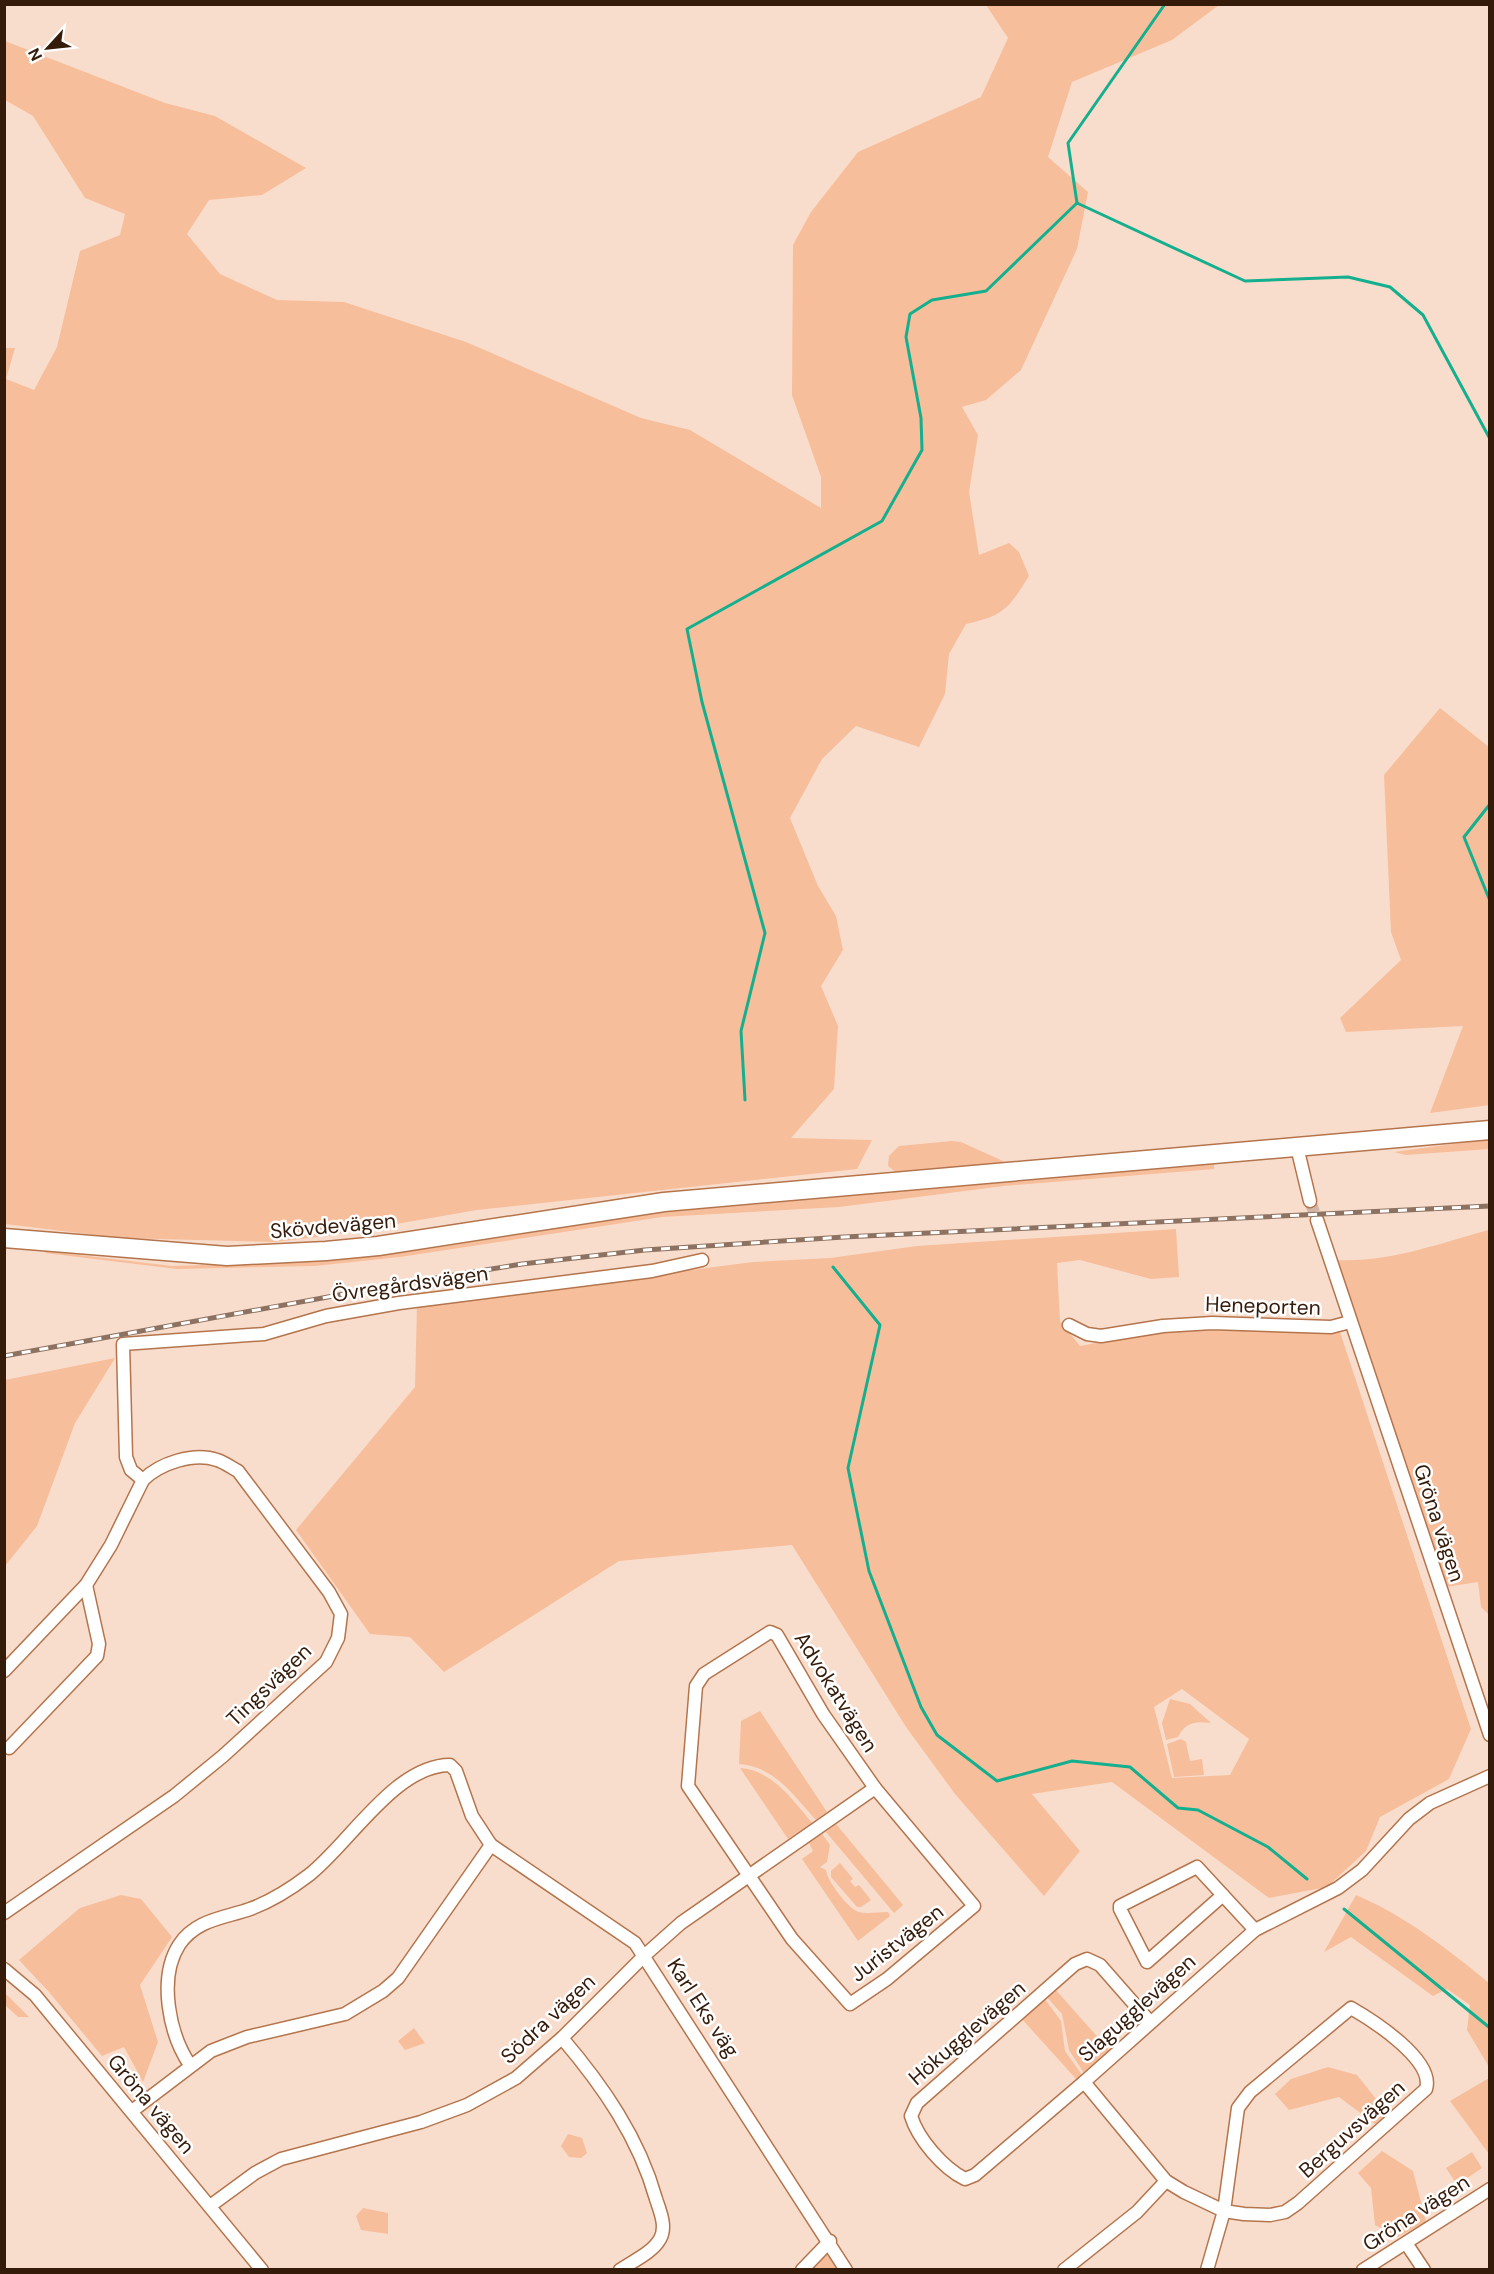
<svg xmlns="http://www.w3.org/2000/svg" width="1494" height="2274" font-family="'DM Sans',sans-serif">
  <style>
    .green { fill: #f7be9b; fill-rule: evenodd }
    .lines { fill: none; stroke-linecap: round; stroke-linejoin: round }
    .stream { stroke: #14af8e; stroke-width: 3 }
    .street-tunnel { stroke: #d2b6a5; stroke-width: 12; stroke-dasharray: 12 6; stroke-linecap: butt }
    .street-casing { stroke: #b4744c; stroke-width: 15 }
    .secondary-casing { stroke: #b4744c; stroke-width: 21 }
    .street { stroke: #fff; stroke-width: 12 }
    .secondary { stroke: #fff; stroke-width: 18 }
    .rail-casing { stroke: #8d7261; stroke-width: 5 }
    .rail { stroke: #fff; stroke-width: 3; stroke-dasharray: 9; stroke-linecap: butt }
    .labels { text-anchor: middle; stroke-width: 5; stroke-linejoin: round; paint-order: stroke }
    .street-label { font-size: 21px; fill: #351b0a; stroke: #fff }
  </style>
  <rect width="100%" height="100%" fill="#f9ddcc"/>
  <g class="green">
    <path d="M986,5h233l-47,35 -100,42 -24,75 40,35 -11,57 -56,121 -35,30 -24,7 16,28 -9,57 10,63 30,-12 10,9 10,24c-21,33 -24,39 -63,48l-17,30 -4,40 -26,53 -63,-21 -34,33 -32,59 28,68 18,30 7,34 -22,36 17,40 -4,63 -43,49 81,2 -15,29 -380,41 -150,26 -53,6 -154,-4 -115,-14v-876h10l-9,31 28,11 23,-43 23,-96 40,-16 5,-21 -40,-16 -52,-82 -28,-16v-59l160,62 50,13 91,52 -44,27 -53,5 -22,34 33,40 57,26 67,2 122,40 175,76 49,12 131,78v-31l-29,-82 1,-150 18,-33 47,-60 123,-55 27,-59z"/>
    <polygon points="1440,708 1489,747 1490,1105 1430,1113 1463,1026 1346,1032 1340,1018 1401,960 1391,932 1384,775"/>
    <polygon points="1489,1139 1489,1149 1406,1155 1394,1152"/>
    <polygon points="952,1141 961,1142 1003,1161 1003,1164 897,1173 888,1166 889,1156 899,1146"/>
    <polygon points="1214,1164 1214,1169 1004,1186 839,1207 662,1217 400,1257 315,1266 177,1269 45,1253 46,1251 172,1266 312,1262 427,1249 656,1213"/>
    <path d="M1176,1229l3,48 -28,2 -71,-19 -23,3 3,58 20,25 83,-16 177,2 131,397 -22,50 -69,38 -14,34 -39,36 -58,11 -157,-116 -80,12 48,57 -36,45 -89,-102 -49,-67 -114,-182 -173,16 -175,111 -34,-35 -40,-3 -74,-104 119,-143 2,-82 336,-43 77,-4 87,-12zM1182,1689l67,50 -19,36 -58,3 -18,-71z"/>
    <path d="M1489,1230v385l-8,-8 -3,-25 -32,5 -110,-327c52,3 104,-17 153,-30z"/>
    <polygon points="115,1358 75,1423 37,1526 5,1566 5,1380"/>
    <path d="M1170,1699l20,5 21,19c-16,-2 -25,-1 -33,14l-12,3 -4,-17z"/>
    <path d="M760,1711l67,101 -11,8c-22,-24 -42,-54 -77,-56l2,-43z"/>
    <polygon points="1181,1739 1186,1742 1190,1761 1202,1759 1204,1775 1174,1777 1167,1744"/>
    <path d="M740,1768c32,2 53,32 72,55l-24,16z"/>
    <polygon points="836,1824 903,1905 894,1913 826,1832"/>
    <path d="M822,1834l8,11 -3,17 -7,5 6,3c1,11 23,40 33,42 8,2 20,0 29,0l2,4 -32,25 -56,-82 11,-8 -4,-8z"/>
    <polygon points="840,1863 853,1879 850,1881 855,1887 859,1885 871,1900 861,1907 857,1907 831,1877 831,1871"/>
    <polygon points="121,1895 141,1899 172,1937 140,1985 158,2042 143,2082 124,2047 102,2056 49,1992 19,1960 80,1908"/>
    <path d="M1356,1895c48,20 93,55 133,88v84l-22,-37 3,-25 -23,-16 -14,7 -82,-59 -27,15z"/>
    <polygon points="1055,1989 1110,2051 1084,2073 1069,2050 1062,2014 1046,1996"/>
    <polygon points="5,1993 29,2017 18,2017 5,2005"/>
    <polygon points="1044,1998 1061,2021 1065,2051 1082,2075 1077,2080 1021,2018"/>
    <polygon points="414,2028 425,2043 405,2050 398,2041"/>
    <polygon points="1328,2067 1357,2075 1388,2114 1375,2124 1339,2097 1289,2110 1275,2094 1291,2079"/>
    <polygon points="1489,2078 1489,2154 1450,2101"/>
    <polygon points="568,2134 582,2138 587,2153 581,2158 569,2157 561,2146"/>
    <polygon points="1382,2151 1413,2171 1426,2222 1398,2237 1375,2225 1371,2188 1358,2173"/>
    <polygon points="1472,2152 1482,2168 1457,2185 1446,2168"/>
    <polygon points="363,2208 388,2213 388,2234 361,2230 356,2216"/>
    <polygon points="826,2253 839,2270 809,2270"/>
  </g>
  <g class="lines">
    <g class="stream">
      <polyline points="1077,203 1245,281 1348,277 1390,287 1423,315 1490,439"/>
      <polyline points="1077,203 1068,143 1165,4"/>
      <polyline points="1490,804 1464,837 1490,901"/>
      <polyline points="745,1100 741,1031 765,933 702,702 687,629 882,521 922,450 921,418 906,337 910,314 932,300 986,291 1077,203"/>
      <polyline points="833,1267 880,1325 848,1468 869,1571 921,1707 937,1735 997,1781 1072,1761 1130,1767 1178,1808 1198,1810 1268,1847 1307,1879"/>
      <polyline points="1344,1909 1490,2028"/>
    </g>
    <polyline class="street-tunnel" points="1310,1201 1317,1220"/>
    <g class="street-casing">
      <g id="street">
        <polyline points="1297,1147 1310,1201"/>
        <polyline points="1317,1220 1490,1735"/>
        <polyline points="1069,1325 1087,1334 1101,1336 1163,1326 1212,1323 1331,1327 1350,1322"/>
        <polygon points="770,1632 777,1635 823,1714 875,1788 974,1906 887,1979 850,2004 792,1939 688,1786 696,1686 704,1674"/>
        <polyline points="4,1671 86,1585 111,1545 143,1480 131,1470 126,1457 123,1344 264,1334 326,1316 399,1303 652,1271 702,1260"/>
        <polyline points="9,1748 97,1656 99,1644 86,1585"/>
        <polyline points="491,1845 635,1943 846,2270"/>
        <polyline points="1223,1895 1147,1962 1120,1909 1120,1906 1197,1867 1255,1930"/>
        <path d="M4,1913l170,-117 49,-40 103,-94 12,-24 3,-24 -12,-22 -91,-121c-6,-3 -14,-9 -21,-11 -23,-8 -57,3 -74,20"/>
        <polyline points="4,1969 35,1995 262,2270"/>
        <path d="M562,2038c41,48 77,100 94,161 4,12 11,28 4,40 -8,14 -27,22 -40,31"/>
        <path d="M1084,2082l-109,93 -10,4c-22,-11 -47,-40 -54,-63l6,-13 158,-139 12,-5 13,6 50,57"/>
        <path d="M132,2111l79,-60 36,-14 98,-23 38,-23 15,-13 93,-133 -19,-29 -16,-45 -6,-6c-55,0 -101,79 -141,110 -17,13 -37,26 -59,34 -25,9 -54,10 -71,36 -21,33 -10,89 11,120"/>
        <polyline points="210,2206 255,2173 281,2159 421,2122 467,2105 516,2078 562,2038 645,1955 681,1923 875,1788"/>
        <polyline points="1406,2243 1424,2270"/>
        <polyline points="802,2270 830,2241"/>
        <polyline points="1064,2270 1137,2212 1166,2181"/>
        <path d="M1207,2270l17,-59 14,-103 12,-16 101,-84c21,12 84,52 75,81l-128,114 -13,9 -15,3 -26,-1 -20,-3 -40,-19 -18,-11 -82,-99 171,-152 83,-42 24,-18 47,-51 21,-16 60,-27"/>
        <polyline points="1363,2270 1490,2189"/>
      </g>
    </g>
    <g class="secondary-casing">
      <polyline id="secondary" points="4,1238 227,1256 326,1251 378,1246 664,1202 1490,1130"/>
    </g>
    <use href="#street" class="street"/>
    <use href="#secondary" class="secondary"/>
    <g class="rail-casing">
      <polyline id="rail" points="4,1356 399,1284 522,1264 645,1250 844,1237 1490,1206"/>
    </g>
    <use href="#rail" class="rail"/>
  </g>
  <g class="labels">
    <g class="street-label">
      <text transform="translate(333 1226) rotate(-5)" y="7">Skövdevägen</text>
      <text transform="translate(410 1284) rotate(-8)" y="7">Övregårdsvägen</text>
      <text transform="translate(1263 1306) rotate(2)" y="7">Heneporten</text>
      <text transform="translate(1439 1523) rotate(72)" y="7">Gröna vägen</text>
      <text transform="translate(269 1685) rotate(-44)" y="7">Tingsvägen</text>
      <text transform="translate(836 1692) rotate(58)" y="7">Advokatvägen</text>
      <text transform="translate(897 1943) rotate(-38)" y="7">Juristvägen</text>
      <text transform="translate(703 2008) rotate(57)" y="7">Karl Eks väg</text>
      <text transform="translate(1137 2008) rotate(-42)" y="7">Slagugglevägen</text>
      <text transform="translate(548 2019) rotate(-43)" y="7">Södra vägen</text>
      <text transform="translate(967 2033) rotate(-41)" y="7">Hökugglevägen</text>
      <text transform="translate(151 2104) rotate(50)" y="7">Gröna vägen</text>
      <text transform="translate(1352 2129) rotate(-42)" y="7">Berguvsvägen</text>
      <text transform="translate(1416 2213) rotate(-33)" y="7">Gröna vägen</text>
    </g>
  </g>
  <rect width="1494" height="2274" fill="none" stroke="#351b0a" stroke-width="12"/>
  <g transform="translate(48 48) rotate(243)" stroke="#ffffff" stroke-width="4.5" paint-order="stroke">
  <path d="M0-4.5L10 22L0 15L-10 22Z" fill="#351b0a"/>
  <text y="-9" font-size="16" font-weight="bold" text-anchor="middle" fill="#351b0a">N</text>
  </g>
</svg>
